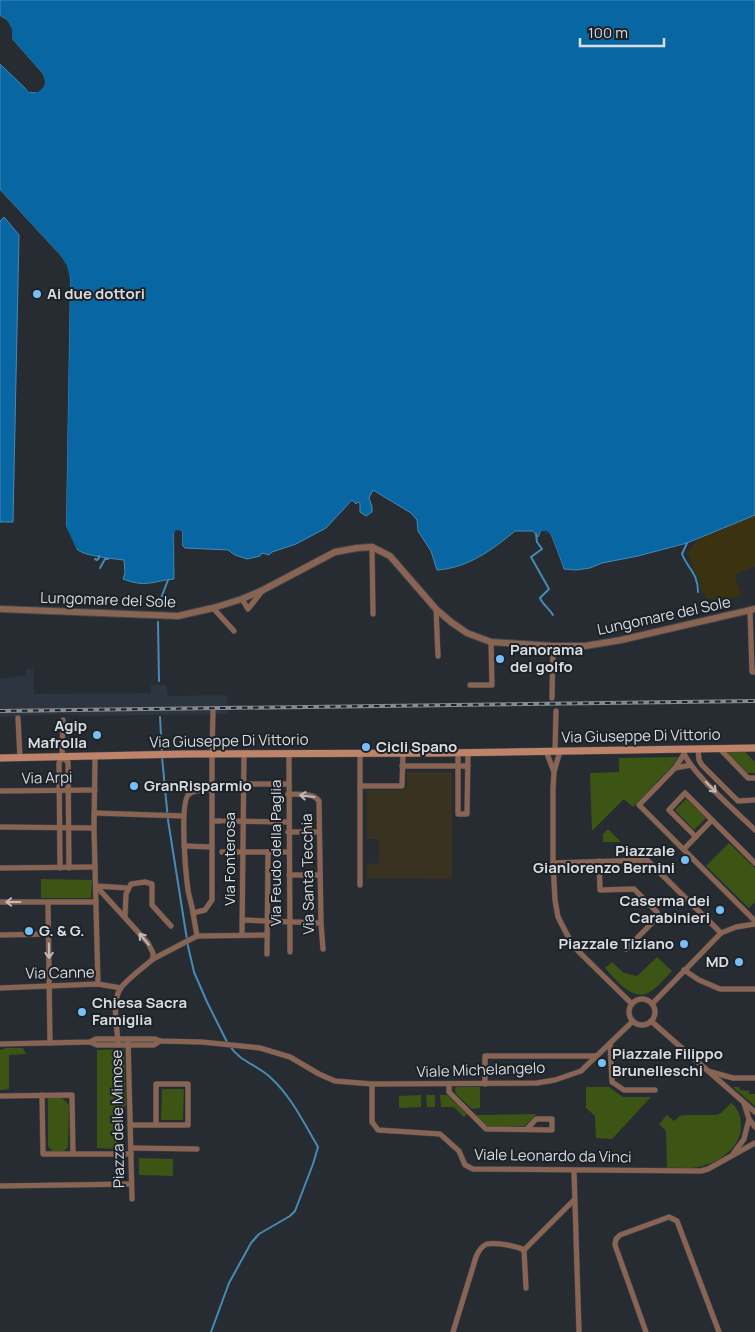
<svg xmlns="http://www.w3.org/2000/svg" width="755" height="1332" font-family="Manrope,sans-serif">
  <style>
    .built { fill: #2c3540 }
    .education { fill: #3a3221 }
    .green { fill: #3c5514 }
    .sand { fill: #3b3212 }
    .water { fill: #0867a2; stroke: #478ab5 }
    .pier { fill: #262c32 }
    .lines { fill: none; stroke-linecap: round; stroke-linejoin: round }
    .stream { stroke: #478ab5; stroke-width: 2 }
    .minor-casing { stroke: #43484e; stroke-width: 6 }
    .tertiary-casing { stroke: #43484e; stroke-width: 8 }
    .secondary-casing { stroke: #43484e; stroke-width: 8 }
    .minor { stroke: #896453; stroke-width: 5 }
    .tertiary { stroke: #896453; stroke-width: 6 }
    .secondary { stroke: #be8368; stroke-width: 7 }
    .rail-casing { stroke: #868b90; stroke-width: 4 }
    .rail { stroke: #1d2228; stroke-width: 2; stroke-dasharray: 5.5; stroke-linecap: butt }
    .oneway { stroke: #c1b9b6 }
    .poi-dot { fill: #75c0f6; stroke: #1d2228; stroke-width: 2 }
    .labels { text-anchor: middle; stroke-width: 4; stroke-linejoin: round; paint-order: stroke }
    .poi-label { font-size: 15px; font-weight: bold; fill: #d9dde1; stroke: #1d2228; text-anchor: start }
    .street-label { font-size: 15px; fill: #d9dde1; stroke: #1d2228 }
  </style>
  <rect width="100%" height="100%" fill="#262c32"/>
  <polygon class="built" points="26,669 33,669 34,694 151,693 151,685 166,685 168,696 227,695 228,714 82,716 65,714 0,717 0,679 27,675"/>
  <polygon class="education" points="407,772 452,772 452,879 367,878 367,864 379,863 379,839 367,839 367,790 407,790"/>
  <g class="green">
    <polygon points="726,752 745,752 755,762 755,773 747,773"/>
    <polygon points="678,757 673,765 633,807 624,799 592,831 590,773 619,772 619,758"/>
    <polygon points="686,799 706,818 694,830 675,810"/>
    <polygon points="608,829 621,842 603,842 603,834"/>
    <polygon points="729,843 755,868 755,902 749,908 706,866"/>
    <polygon points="41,879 92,880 91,898 41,898"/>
    <path d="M657,957l15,14c-7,7 -13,15 -21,20 -17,13 -36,-12 -46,-23l7,-6 12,11 13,3z"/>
    <polygon points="6,1048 23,1048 26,1054 9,1055 9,1089 0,1090 0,1050"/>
    <polygon points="124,1049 126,1105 118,1113 118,1149 97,1148 97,1050"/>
    <polygon points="457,1087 480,1087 480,1108 472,1109 456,1094 455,1089"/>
    <polygon points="586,1087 609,1087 623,1097 651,1097 612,1139 596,1138 595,1116 586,1108"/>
    <polygon points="733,1087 739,1087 740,1090 749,1091 749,1094 755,1094 755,1106"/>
    <polygon points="162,1089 184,1089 183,1120 161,1120"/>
    <polygon points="421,1095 421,1107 399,1108 399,1096"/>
    <polygon points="426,1095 435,1095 435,1107 427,1107"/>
    <polygon points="440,1095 447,1095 467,1114 464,1117 454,1107 441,1107"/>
    <polygon points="48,1098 62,1098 69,1105 68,1147 64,1151 52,1151 48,1146"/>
    <path d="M731,1103c8,6 10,14 10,24 -1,22 -23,36 -43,40 -10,2 -21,0 -31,1l-1,-37 -7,-7 8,-9 7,6 6,-5 4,-1h33l4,-2z"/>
    <polygon points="536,1114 525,1126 487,1126 476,1115"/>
    <polygon points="139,1158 173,1159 173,1176 139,1175"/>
  </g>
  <polygon class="sand" points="755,515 755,566 734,575 742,596 719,601 707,598 700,588 700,582 687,553 698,539"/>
  <g class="water">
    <path d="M0,0h755v515l-68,28 -49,13 -36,7 -12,5 -14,2 -12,-1 -13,-34 -10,-4 -3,6 -5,-6h-18c-23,19 -47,37 -78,39l-6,-19 -13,-20 -1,-11 -6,-7 -38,-23 -4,8 3,9v5l-6,4 -6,-4v-9l-2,-1 -2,2 -4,-4 -26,28 -30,16 -24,8 -3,3 -7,-2 -2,3 -13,3 -12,-4 -7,-5 -43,-2 -3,-3v-14l-8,2v46c-22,2 -27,9 -51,0l2,-6 -1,-13c-9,-1 -39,-4 -46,-10 -6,-5 -9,-17 -12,-24l4,-248 -9,-22 -61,-66v-126l29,28 5,1 10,-6 -1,-13 -31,-35 -5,-19 -7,-4z"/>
    <polygon points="4,217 19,235 13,522 0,522 0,221"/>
  </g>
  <g class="pier">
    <polygon points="0,16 7,20 12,29 12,39 43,74 45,82 44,87 38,92 29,92 26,89 26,87 34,90 39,88 43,82 41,75 10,40 9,30 5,22 0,19"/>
    <polygon points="0,190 61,256 67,266 70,278 66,526 77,550 76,553 70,543 63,526 68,278 65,267 59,258 0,193"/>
    <polygon points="176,530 182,531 182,545 181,546 179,533 177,533 178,563 176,566 177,580 175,581 174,533"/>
    <polygon points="541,531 547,531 551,535 563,567 560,566 563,571 562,570 549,537 546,533 543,533 539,539"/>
  </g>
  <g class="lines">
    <g class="stream">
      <path d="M536,534l1,8 5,7 -11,8 18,32 -9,9c3,7 9,10 13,17"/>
      <path d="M687,543l-5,11c6,15 16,19 16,38"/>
      <polyline points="95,559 97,560 99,558 99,556"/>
      <polyline points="100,568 105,559 108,559"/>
      <polyline points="158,606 168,580"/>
      <polyline points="158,622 159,681"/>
      <polyline points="160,717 162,753"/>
      <polyline points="162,757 168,820 188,946 194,972 207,1002 227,1042"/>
      <path d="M211,1332l18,-49 22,-40 8,-9 31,-18 5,-5 18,-47 5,-17c-14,-24 -27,-51 -48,-70 -13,-12 -31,-16 -40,-31"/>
    </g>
    <g class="minor-casing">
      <g id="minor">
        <polyline points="372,547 373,614"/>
        <polyline points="242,599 248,609 263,590"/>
        <polyline points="213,608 234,631"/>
        <polyline points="436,609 438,656"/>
        <polyline points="750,610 752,672 755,672"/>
        <polyline points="470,685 492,685 491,642"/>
        <polyline points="552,698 553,646"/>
        <polyline points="18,718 20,758"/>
        <path d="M683,749c2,19 57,66 72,81"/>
        <polyline points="698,749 699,760 702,765 738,801 755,800"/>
        <polyline points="720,749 748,778 755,778"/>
        <polyline points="546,751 554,772"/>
        <polyline points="555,751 556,711"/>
        <polyline points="560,751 554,772 553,788 553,863 555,900 558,917 573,946 632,1004"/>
        <polyline points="360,753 360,885"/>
        <polyline points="458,753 458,814 467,814 468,753"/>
        <polyline points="289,754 290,952"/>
        <polyline points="62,757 68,762 69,868"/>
        <polyline points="95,757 94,828 98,984"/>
        <polyline points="691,765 675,768 639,805 755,921"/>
        <polyline points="402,766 468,766"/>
        <polyline points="675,768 684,754"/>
        <polyline points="243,784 288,784"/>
        <polyline points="360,786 402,786 403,753"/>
        <polyline points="0,791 95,790"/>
        <path d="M288,794c10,1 25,-2 31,7l2,122 2,26"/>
        <polyline points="94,813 184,816"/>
        <polyline points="212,821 221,821"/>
        <polyline points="225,821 288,822"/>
        <polyline points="0,827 94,828"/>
        <polyline points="288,832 319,832"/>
        <polyline points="696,837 669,810 685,793 755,863"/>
        <polyline points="184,846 212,847"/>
        <polyline points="684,849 712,820"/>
        <polyline points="222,852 289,852"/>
        <polyline points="599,861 600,890 634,889 657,912 658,917 626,949"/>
        <polyline points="553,863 647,860 721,933"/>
        <polyline points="0,868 95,867"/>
        <polyline points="60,868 59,763 62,757 63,720"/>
        <polyline points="289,875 320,875"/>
        <path d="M96,886l52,57 5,10v6c-9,8 -27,21 -33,30 -9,16 -2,39 -2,56"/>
        <polyline points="96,886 128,888"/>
        <polyline points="0,902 96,902"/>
        <polyline points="48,902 50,1043"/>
        <path d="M193,913c-1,-8 -4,-16 -5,-23 -2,-15 -9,-88 1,-96 6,-5 16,-4 23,-4"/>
        <polyline points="125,917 126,894 131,884 145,882 152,884 152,905 171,926"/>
        <polyline points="242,920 321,923"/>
        <polyline points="242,934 244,754"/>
        <polyline points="0,935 49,934"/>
        <polyline points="197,936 193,913 205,910 212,900 212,754 213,711"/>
        <polyline points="267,954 268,852"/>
        <polyline points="153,959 197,936 267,935"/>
        <polyline points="684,970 699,980 720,989 755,989"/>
        <polyline points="0,988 98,984 121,988"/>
        <circle cx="642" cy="1012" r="13"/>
        <polyline points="652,1004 721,933 736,927 755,924"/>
        <polyline points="651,1021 755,1112"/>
        <polyline points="128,1039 132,1199"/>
        <polyline points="90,1042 97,1045 154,1045 160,1041"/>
        <polyline points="0,1044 90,1042 96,1039 155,1039 160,1041 202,1042 260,1048 290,1057 319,1074 335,1081 372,1084 537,1083 555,1080 581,1071 633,1021"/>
        <polyline points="610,1044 612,1082 624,1090 655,1090"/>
        <polyline points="711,1072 733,1078 755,1078"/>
        <polyline points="372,1084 372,1122 378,1130 440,1134 459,1151 465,1165 473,1169 701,1171 708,1169 755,1143"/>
        <polyline points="449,1084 449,1092 486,1129 552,1130 552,1119 536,1119 527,1129"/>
        <polyline points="485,1084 485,1056 596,1056"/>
        <polyline points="0,1096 72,1095 73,1154 43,1154 42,1095"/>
        <polyline points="744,1103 749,1119 755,1127"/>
        <polyline points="130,1125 188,1125 188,1084 156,1084 156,1125"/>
        <polyline points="131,1148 197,1149"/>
        <polyline points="73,1154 131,1154"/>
        <polyline points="733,1154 744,1139 749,1119"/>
        <polyline points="574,1171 579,1332"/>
        <polyline points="0,1186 131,1184"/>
        <polyline points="524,1250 526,1288"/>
        <path d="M453,1332l23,-75c2,-5 5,-11 11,-13 8,-2 30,2 37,6l50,-50"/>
        <polyline points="646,1332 615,1245 616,1239 620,1235 669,1217 677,1221 719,1332"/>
      </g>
    </g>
    <g class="tertiary-casing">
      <polyline id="tertiary" points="0,609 178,616 213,608 242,599 263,590 335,552 357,548 372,547 390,556 436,609 451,622 467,633 491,642 553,646 585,646 621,640 755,609"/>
    </g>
    <g class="secondary-casing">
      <polyline id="secondary" points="0,758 185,754 442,753 755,748"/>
    </g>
    <use href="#minor" class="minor"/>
    <use href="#tertiary" class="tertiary"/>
    <use href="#secondary" class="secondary"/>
    <g class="rail-casing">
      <polyline id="rail" points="0,711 755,701"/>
    </g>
    <use href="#rail" class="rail"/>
  </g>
  <defs><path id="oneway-shaft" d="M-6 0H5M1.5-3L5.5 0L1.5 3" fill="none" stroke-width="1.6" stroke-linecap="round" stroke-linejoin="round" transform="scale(1.25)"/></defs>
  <g class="oneway">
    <use href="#oneway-shaft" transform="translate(711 787) rotate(45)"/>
    <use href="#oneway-shaft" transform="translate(307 796) rotate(-173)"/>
    <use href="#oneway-shaft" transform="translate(13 902) rotate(180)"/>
    <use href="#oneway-shaft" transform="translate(144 939) rotate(-130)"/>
    <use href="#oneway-shaft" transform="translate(49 951) rotate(89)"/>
  </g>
  <g class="poi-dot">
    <circle cx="37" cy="294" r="5"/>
    <circle cx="500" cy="659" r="5"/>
    <circle cx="97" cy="735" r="5"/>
    <circle cx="366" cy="747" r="5"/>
    <circle cx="134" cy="786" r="5"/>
    <circle cx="685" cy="860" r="5"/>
    <circle cx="720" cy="910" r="5"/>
    <circle cx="29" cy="931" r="5"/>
    <circle cx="684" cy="944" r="5"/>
    <circle cx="739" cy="962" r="5"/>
    <circle cx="82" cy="1012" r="5"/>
    <circle cx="602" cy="1063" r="5"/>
  </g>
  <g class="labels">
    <g class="poi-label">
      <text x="47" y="299">Ai due dottori</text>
      <text x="510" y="655">Panorama<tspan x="510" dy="17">del golfo</tspan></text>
      <text x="87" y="731" text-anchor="end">Agip<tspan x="87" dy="17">Mafrolla</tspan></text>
      <text x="376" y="752">Cicli Spano</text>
      <text x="144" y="791">GranRisparmio</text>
      <text x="675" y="856" text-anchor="end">Piazzale<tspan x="675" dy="17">Gianlorenzo Bernini</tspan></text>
      <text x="710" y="906" text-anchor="end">Caserma dei<tspan x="710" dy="17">Carabinieri</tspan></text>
      <text x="39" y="936">G. &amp; G.</text>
      <text x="674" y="949" text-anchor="end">Piazzale Tiziano</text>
      <text x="729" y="967" text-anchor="end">MD</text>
      <text x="92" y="1008">Chiesa Sacra<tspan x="92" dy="17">Famiglia</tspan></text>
      <text x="612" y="1059">Piazzale Filippo<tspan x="612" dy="17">Brunelleschi</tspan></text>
    </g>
    <g class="street-label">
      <text transform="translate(108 600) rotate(2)" y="5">Lungomare del Sole</text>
      <text transform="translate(664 616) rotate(-12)" y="5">Lungomare del Sole</text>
      <text transform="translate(641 736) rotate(-1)" y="5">Via Giuseppe Di Vittorio</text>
      <text transform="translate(229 741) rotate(-1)" y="5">Via Giuseppe Di Vittorio</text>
      <text transform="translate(47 778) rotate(-1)" y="5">Via Arpi</text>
      <text transform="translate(276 853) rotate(-90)" y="5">Via Feudo della Paglia</text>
      <text transform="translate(230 859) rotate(-90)" y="5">Via Fonterosa</text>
      <text transform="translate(308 874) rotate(-91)" y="5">Via Santa Tecchia</text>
      <text transform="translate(60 973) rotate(-1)" y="5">Via Canne</text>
      <text transform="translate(481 1070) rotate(-2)" y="5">Viale Michelangelo</text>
      <text transform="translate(118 1119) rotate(-91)" y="5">Piazza delle Mimose</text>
      <text transform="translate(553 1156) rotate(1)" y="5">Viale Leonardo da Vinci</text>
    </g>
  </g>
  <path d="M580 38v8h84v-8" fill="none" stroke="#d9dde1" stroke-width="2.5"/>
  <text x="588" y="38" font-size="15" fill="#d9dde1" stroke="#1d2228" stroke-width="4" paint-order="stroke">100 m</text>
</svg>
